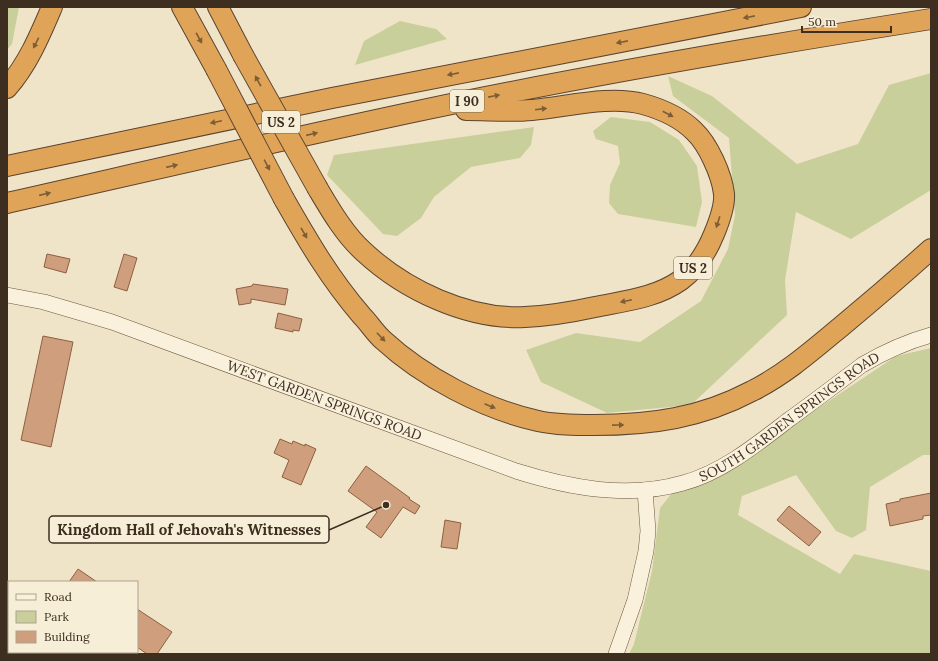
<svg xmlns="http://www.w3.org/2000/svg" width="938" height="661" font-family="Lora,serif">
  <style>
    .green { fill: #c9cf9b }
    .building { fill: #cf9f7d; stroke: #8d5f41 }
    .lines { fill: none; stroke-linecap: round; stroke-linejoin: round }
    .secondary-casing { stroke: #6f573f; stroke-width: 16 }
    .highway-casing { stroke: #5b4430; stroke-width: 22 }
    .secondary { stroke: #faf1dc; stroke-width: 15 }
    .highway { stroke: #e0a458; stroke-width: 20 }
    .highway-bridge-casing { stroke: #5b4430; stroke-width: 22; stroke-linecap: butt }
    .highway-bridge { stroke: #e0a458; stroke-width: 20 }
    .oneway { fill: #7e5d36 }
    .labels { text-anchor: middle; stroke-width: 3; stroke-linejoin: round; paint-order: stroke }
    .shield { fill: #f7eed8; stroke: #756857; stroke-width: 1 }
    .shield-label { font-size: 13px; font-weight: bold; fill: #3d2e20 }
    .street-label { font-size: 14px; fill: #3d2e20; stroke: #f7eed8 }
    .leader { fill: none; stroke: #3d2e20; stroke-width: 1.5 }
    .callout-dot { fill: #3d2e20; stroke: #f7eed8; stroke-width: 1.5 }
    .callout { fill: #f7eed8; stroke: #3d2e20; stroke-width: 1.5 }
    .callout-label { font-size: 15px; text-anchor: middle; font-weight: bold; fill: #3d2e20 }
  </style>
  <rect width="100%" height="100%" fill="#f0e4c8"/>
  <g class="green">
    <polygon points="7,7 19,7 12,44 7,50"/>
    <polygon points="400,21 436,29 447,39 355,65 364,41"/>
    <polygon points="931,73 931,190 851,239 796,212 785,280 787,315 691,405 607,413 541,382 526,350 576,333 640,342 701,301 728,249 735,215 729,138 673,96 668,76 712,96 797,164 858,144 889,85"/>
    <polygon points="611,117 650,122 679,140 697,166 702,202 696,227 618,214 609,203 610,185 620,163 618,146 596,139 593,131"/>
    <polygon points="534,127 531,145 520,158 471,167 434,197 421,218 397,236 383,234 327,175 334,155"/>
    <polygon points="931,348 931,455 923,455 870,487 866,530 852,538 836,531 796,475 742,496 738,515 840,574 854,554 931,571 931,654 629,654 634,644 652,571 660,508 672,493 778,435 896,356"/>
  </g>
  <g class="building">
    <polygon points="47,254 70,259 66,273 44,267"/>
    <polygon points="124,254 137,258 127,291 114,287"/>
    <polygon points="253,284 288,289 285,305 251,299 251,303 239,305 236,289 252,286"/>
    <polygon points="278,313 302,319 299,331 293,330 293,332 275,328"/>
    <polygon points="43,336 73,342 51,447 21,440"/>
    <polygon points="280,439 292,444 293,441 305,446 305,444 316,449 301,485 282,477 289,460 274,453"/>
    <polygon points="366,466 410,498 409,499 420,506 415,514 403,507 381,538 366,527 377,512 348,491"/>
    <polygon points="931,493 931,515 923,516 923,519 890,526 886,504 900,501 900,499"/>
    <polygon points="789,506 821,532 809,546 777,520"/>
    <polygon points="445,520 461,523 457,549 441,547"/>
    <polygon points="78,569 97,582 69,582"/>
    <polygon points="137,609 172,632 157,654 147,654 137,647"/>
  </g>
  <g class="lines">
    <g class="secondary-casing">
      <g id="secondary">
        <path id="s1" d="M7,295l37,7 68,20 404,149c54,17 112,28 167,12 38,-10 73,-38 104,-62 25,-18 50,-37 75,-56 22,-13 44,-23 69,-30"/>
        <polyline points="616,654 635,600 646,551 648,531 645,490"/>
      </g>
    </g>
    <g class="highway-casing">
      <g id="highway">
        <polyline points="182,7 216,69"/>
        <polyline points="218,7 243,55"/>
        <path d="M7,88c21,-24 33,-53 45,-81"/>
        <polyline points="7,166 332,98 801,7"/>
        <path d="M318,189c13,22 27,46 46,63 41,38 104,68 161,65 23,-1 47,-5 70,-10 29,-6 61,-9 86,-27 15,-11 26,-29 33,-46 5,-12 11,-28 10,-40 -2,-19 -16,-50 -30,-63 -13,-13 -33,-22 -51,-27 -34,-9 -76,3 -111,6 -21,2 -44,0 -66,0"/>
        <path d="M284,199c24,42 46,80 78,117 7,7 13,17 21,24 40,37 101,69 155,81 18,4 37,4 56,4 57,0 107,-7 158,-34 34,-17 62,-42 91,-66 30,-25 59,-50 88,-76"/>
        <path d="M7,203c137,-31 274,-63 411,-92 170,-36 342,-65 513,-92"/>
      </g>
    </g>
    <use href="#secondary" class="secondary"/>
    <use href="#highway" class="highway"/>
    <g class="highway-bridge-casing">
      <g id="highway-bridge">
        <polyline points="243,55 318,189"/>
        <polyline points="216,69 284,199"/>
      </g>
    </g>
    <use href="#highway-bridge" class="highway-bridge"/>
  </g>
  <defs><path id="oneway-solid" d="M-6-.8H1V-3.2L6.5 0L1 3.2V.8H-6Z"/></defs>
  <g class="oneway">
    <use href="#oneway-solid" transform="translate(749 17) rotate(169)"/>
    <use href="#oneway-solid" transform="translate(199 38) rotate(61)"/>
    <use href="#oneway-solid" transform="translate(622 42) rotate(169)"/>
    <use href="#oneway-solid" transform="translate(36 43) rotate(117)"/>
    <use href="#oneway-solid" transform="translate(453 74) rotate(169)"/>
    <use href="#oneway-solid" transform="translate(258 81) rotate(-119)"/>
    <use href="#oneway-solid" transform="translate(494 96) rotate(-11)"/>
    <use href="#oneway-solid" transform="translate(541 109) rotate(-7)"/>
    <use href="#oneway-solid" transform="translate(668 114) rotate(28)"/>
    <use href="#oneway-solid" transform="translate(216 122) rotate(168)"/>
    <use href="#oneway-solid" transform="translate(312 134) rotate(-13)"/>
    <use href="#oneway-solid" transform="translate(267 165) rotate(62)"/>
    <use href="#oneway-solid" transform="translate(172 166) rotate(-13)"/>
    <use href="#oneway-solid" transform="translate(45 194) rotate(-13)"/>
    <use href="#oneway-solid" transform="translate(718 222) rotate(108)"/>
    <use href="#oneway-solid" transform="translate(304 233) rotate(60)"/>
    <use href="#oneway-solid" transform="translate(626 301) rotate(168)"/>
    <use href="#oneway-solid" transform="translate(381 337) rotate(46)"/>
    <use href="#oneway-solid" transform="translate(490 406) rotate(23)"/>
    <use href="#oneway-solid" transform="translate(618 425) rotate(-1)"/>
  </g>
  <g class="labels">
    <g class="shield">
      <rect x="450" y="90" width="34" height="22" rx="3"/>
      <rect x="262" y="111" width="38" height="22" rx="3"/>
      <rect x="674" y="257" width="38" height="22" rx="3"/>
    </g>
    <g class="shield-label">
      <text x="467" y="106">I 90</text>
      <text x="281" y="127">US 2</text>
      <text x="693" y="273">US 2</text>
    </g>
    <g class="street-label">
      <text dy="5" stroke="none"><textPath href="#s1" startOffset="335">WEST GARDEN SPRINGS ROAD</textPath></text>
      <text dy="5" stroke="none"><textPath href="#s1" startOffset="835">SOUTH GARDEN SPRINGS ROAD</textPath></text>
    </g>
  </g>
  <path class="leader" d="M386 505L329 530"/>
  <circle class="callout-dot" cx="386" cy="505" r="4"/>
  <rect class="callout" x="49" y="516" width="280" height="27" rx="4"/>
  <g class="callout-label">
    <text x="189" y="535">Kingdom Hall of Jehovah's Witnesses</text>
  </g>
  <rect width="938" height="661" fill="none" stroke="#3d2e20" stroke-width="16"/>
  <rect x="8" y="581" width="130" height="72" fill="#f7eed8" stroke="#ada18e"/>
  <rect x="16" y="594" width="20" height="6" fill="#faf1dc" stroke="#ada18e"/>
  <text x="44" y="601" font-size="12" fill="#3d2e20">Road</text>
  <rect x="16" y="611" width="20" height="12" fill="#c9cf9b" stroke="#ada18e"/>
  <text x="44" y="621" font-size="12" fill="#3d2e20">Park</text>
  <rect x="16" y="631" width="20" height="12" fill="#cf9f7d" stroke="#ada18e"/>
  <text x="44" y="641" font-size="12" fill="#3d2e20">Building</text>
  <path d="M802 26v6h89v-6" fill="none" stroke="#3d2e20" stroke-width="2"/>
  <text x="808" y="26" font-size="12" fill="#3d2e20" stroke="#f7eed8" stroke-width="3" paint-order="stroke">50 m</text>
</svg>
